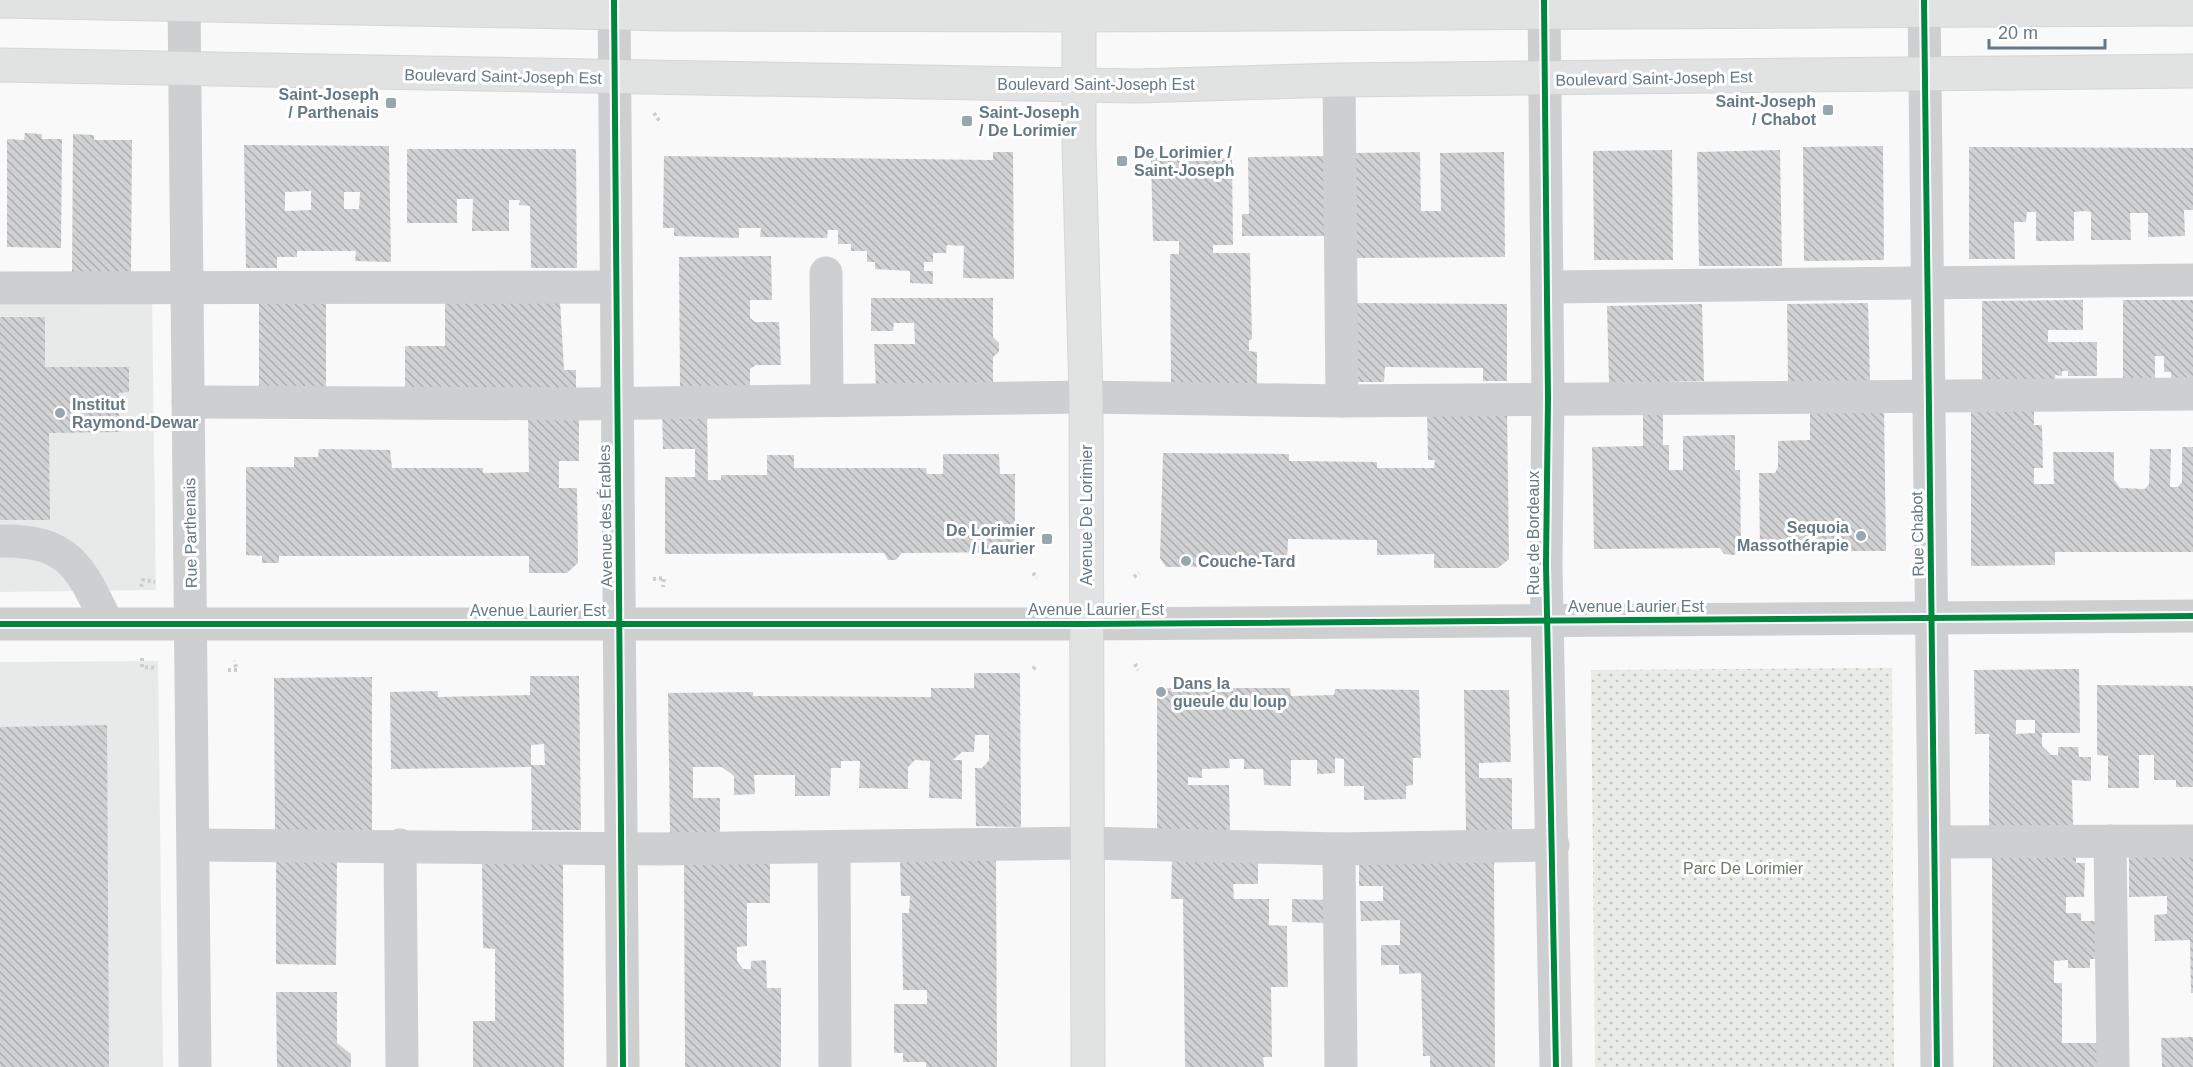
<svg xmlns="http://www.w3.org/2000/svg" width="2193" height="1067" font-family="Helvetica,sans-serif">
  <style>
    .built { fill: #e8eaea }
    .park { fill: url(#park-dots) }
    .building { fill: url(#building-back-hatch); fill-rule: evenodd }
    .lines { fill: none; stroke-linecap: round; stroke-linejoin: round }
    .major-casing { stroke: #d5d6d7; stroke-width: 35 }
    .path { stroke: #cbcdce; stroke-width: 4; stroke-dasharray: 3 3; stroke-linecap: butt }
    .minor { stroke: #cecfd0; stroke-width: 33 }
    .major { stroke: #e1e2e2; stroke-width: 33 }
    .cycleway-casing { stroke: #fff; stroke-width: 10 }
    .cycleway { stroke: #00873e; stroke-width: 6 }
    .poi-dot { fill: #98a6ad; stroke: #fff; stroke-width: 2 }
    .labels { text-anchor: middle; stroke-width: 6; stroke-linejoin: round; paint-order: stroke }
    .street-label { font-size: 16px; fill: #647984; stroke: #fff }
    .poi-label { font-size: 16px; font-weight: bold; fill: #647984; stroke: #fff; text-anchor: start }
    .park-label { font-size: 16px; fill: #6a7b63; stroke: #fff }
  </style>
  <defs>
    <pattern id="park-dots" width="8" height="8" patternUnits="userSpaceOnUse" patternTransform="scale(1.5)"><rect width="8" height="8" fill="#e8ebe6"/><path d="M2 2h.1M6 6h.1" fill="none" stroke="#c0c3c0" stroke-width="1.8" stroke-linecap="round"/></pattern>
    <pattern id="building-back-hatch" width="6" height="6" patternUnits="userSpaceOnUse" patternTransform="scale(1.5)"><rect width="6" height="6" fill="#cfd1d2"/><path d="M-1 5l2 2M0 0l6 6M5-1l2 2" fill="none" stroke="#acaeb0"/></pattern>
  </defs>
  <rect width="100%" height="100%" fill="#f9f9f9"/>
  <g class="built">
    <polygon points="152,297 156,590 0,592 0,301"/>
    <polygon points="158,661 163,1067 0,1067 0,662"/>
  </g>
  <polygon class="park" points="1892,668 1894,1067 1595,1067 1591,670"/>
  <g class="building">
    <polygon points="25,133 42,134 42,139 62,139 61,248 7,247 7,139 24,140"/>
    <polygon points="73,134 94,135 94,140 132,140 131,276 72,276"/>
    <path d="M244,145l145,1 2,116 -36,-1 1,-10h-59v6h-20v11h-31zM311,191v19l-26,1v-19zM344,192h16l-1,17h-15z"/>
    <polygon points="1883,146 1884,260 1804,261 1803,147"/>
    <polygon points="1969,147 2193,148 2193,210 2184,210 2185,236 2148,237 2148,213 2130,213 2131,240 2091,240 2091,212 2085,211 2074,212 2074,241 2036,241 2036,212 2027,212 2026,222 2014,222 2015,259 1969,259"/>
    <polygon points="407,149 576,149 577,268 531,268 530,206 519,205 520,200 509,200 509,231 472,231 473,199 457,199 457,223 407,223"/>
    <polygon points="1672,150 1673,260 1594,260 1593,151"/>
    <polygon points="1780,150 1782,266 1699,266 1697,152"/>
    <polygon points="993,152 1013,152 1014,279 963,278 964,246 947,245 946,253 933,253 933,262 924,262 924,271 933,271 933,284 910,283 910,271 875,269 875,262 867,262 867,251 851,251 851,244 838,244 838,230 828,230 827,238 760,237 761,228 739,228 739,238 674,236 674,228 663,228 664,156 993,160"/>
    <polygon points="1420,152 1421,211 1441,211 1440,153 1504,152 1505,257 1355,258 1354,153"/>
    <polygon points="1328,156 1329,236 1242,236 1242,214 1249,214 1248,157"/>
    <polygon points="1151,158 1232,158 1233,245 1213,245 1213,253 1250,253 1252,339 1249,340 1249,351 1257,352 1257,387 1171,387 1170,254 1179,254 1179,241 1153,241"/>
    <polygon points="771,256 772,300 750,300 750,318 755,322 779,322 781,365 756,365 750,369 750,387 680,387 679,257"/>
    <polygon points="871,298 993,298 993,337 999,343 999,352 993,357 993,385 876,387 874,344 915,344 914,323 894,323 893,331 871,331"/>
    <polygon points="445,300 560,300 564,370 576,370 576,390 405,391 405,346 445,346"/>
    <polygon points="2083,300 2083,330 2048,330 2048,342 2097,342 2097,376 2068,376 2068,371 2062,371 2062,376 2055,375 2056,388 1982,388 1982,301"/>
    <polygon points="2123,300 2193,300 2193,382 2171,382 2171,372 2164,372 2164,356 2155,356 2155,384 2123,383"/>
    <polygon points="259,303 326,304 326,389 259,389"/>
    <polygon points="1356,303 1507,304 1507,381 1483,381 1483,368 1385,367 1384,382 1356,382"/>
    <polygon points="1868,303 1870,381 1788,382 1787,304"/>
    <polygon points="1702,304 1704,381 1609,383 1607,306"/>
    <polygon points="0,317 45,317 45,367 129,367 129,392 119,393 119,432 49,433 50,520 0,520"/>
    <polygon points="1810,407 1884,407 1886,551 1760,551 1759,473 1775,473 1778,467 1778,441 1810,440"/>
    <polygon points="1971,407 2034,408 2034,425 2042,425 2043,468 2034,468 2034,484 2054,484 2053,452 2114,452 2114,480 2120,488 2145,489 2149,484 2150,449 2171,449 2170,487 2178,487 2182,482 2182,447 2193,447 2193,552 2055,552 2055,565 1971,566"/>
    <polygon points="1643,408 1663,408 1663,445 1669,445 1669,470 1683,470 1683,436 1735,435 1735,470 1740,470 1741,549 1734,555 1724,554 1720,548 1594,549 1592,447 1643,446"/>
    <polygon points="1507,410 1509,559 1498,568 1434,568 1434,554 1377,555 1377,540 1288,539 1287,566 1166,567 1160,558 1163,453 1289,454 1289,461 1377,462 1377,468 1434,468 1435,460 1428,460 1427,411"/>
    <polygon points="707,412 708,480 721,480 721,475 767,475 767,455 794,455 794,468 926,468 927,474 943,474 943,454 999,454 1000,474 1015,474 1015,552 902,553 896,560 888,560 884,553 665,554 665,477 695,477 695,449 663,449 662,413"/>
    <polygon points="528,414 579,414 579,461 559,461 559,488 577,488 578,563 567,573 529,573 529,556 279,556 279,563 262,563 262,556 246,555 246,467 294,467 294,457 318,457 319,449 390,450 392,468 483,468 483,473 529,472"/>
    <path d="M2079,669l1,64h-38v13l9,9h7v-8h20l1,10h12v24l-19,-1 1,48 -84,1v-95h-14l-1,-64zM2016,720h19v13l-19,1z"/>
    <polygon points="974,673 1020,673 1021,827 976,826 975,768 982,768 989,760 989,735 975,735 974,752 962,752 953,760 962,760 962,799 929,798 930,761 915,760 908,767 908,789 859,788 860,761 841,761 841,768 831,768 830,796 795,796 795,775 754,775 755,794 734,795 734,776 722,767 693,767 693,798 720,798 720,832 670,833 668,693 753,692 753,696 931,697 931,688 974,688"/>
    <polygon points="530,676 579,676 581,830 532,830 531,765 545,765 544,744 531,745 531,767 391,769 390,692 438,691 438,697 530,695"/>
    <polygon points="372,677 372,836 275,836 274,678"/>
    <polygon points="2097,685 2193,686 2193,787 2176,787 2176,780 2154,780 2154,755 2139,755 2139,788 2108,788 2108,756 2097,755"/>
    <polygon points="1157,688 1290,688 1291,696 1334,695 1335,689 1419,690 1421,758 1413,758 1413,785 1406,786 1406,799 1364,800 1364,786 1344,786 1344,759 1335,758 1335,773 1317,774 1317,760 1291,760 1291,786 1264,785 1263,769 1244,769 1244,759 1229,759 1230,768 1202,769 1202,778 1188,777 1188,785 1229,785 1230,832 1157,832"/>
    <polygon points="1464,690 1509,690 1511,762 1479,763 1479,778 1512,778 1512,832 1466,832"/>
    <polygon points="107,725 109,1067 0,1067 0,727"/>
    <polygon points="2076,852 2076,863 2085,863 2084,897 2066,897 2066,913 2081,913 2081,921 2103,921 2103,959 2090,959 2090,968 2068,968 2068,960 2054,961 2054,983 2062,983 2062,1043 2106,1043 2106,1067 1993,1067 1992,853"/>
    <polygon points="2193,852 2193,993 2191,993 2190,940 2155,941 2154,915 2167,914 2167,896 2129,897 2129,853"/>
    <polygon points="1172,855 1258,855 1258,884 1233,884 1234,899 1269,899 1269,925 1287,926 1287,943 1288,987 1271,987 1272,1057 1263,1057 1264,1067 1185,1067 1183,899 1171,899"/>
    <polygon points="1494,855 1495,1067 1430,1067 1430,1056 1423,1056 1421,973 1399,974 1399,965 1381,965 1381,945 1400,945 1400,920 1361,921 1360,901 1383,901 1383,886 1359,886 1359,857"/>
    <polygon points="684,858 770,859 770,903 747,903 747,946 737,947 737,961 743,969 751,969 751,961 766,960 767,988 781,988 781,1067 685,1067"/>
    <polygon points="482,859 563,859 564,1067 473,1067 473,1021 495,1021 495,949 483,948"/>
    <polygon points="276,860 337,860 336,965 276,964"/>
    <polygon points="996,860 997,1067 926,1067 926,1062 903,1062 903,1053 894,1053 894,1004 927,1004 927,990 903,990 902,913 909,913 910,896 901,896 900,861"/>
    <polygon points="1292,899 1329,900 1328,923 1292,922"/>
    <polygon points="276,992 337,992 337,1043 351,1054 351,1067 277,1067"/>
    <polygon points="2193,1037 2193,1067 2162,1067 2161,1038"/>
  </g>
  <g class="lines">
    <g class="major-casing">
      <g id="major">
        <polyline points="1079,0 1079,144 1086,397 1088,1067"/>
        <polyline points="0,1 669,14 1079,15 2193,9"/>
        <polyline points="0,65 1136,86 1339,80 2193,71"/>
      </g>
    </g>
    <g class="path">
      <polyline points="654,113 660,122"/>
      <polyline points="1033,573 1037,578"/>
      <polyline points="1134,577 1139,573"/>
      <polyline points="653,579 664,578 663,587"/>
      <polyline points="141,587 143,580 155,582"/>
      <polyline points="142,658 142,667 156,668"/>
      <polyline points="1135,664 1138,670"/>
      <polyline points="1033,669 1037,665"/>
      <polyline points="228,670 237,670 234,661"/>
    </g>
    <g class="minor">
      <polyline points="184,0 195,1067"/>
      <polyline points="614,0 623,1067"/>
      <polyline points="1544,0 1548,398 1546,564 1556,1067"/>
      <polyline points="1924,0 1937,1067"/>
      <polyline points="1339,80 1342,401 2193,394"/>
      <polyline points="826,273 827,399"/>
      <polyline points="1548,287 2193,280"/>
      <polyline points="0,288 616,287"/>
      <polyline points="188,402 582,404 1086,397 1342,401"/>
      <path d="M0,541c69,-1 80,25 107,82"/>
      <polyline points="0,624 1086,624 2193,616"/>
      <polyline points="2110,841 2113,1067"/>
      <polyline points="1935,842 2193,841"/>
      <polyline points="194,845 658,849 1086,843 1339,849 1553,845"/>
      <polyline points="400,845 402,1067"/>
      <polyline points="834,847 835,1067"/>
      <polyline points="1339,849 1341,1067"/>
    </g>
    <use href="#major" class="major"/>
    <g class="cycleway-casing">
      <g id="cycleway">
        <polyline points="614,0 623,1067"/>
        <polyline points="1544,0 1548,398 1546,564 1556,1067"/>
        <polyline points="1924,0 1937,1067"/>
        <polyline points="0,624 1086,624 2193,616"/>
      </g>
    </g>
    <use href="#cycleway" class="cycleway"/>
  </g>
  <g class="poi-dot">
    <rect x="385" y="97" width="12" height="12" rx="3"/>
    <rect x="1822" y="104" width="12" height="12" rx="3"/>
    <rect x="961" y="115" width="12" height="12" rx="3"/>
    <rect x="1116" y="155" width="12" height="12" rx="3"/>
    <circle cx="60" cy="413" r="6"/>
    <circle cx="1861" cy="536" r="6"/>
    <rect x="1041" y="533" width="12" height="12" rx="3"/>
    <circle cx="1186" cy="561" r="6"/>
    <circle cx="1161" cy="692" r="6"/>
  </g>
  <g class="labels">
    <g class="street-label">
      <text transform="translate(503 76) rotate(1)" y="6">Boulevard Saint-Joseph Est</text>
      <text transform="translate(1654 78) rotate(-1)" y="6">Boulevard Saint-Joseph Est</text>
      <text x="1096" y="90">Boulevard Saint-Joseph Est</text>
      <text transform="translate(1086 515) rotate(-90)" y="6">Avenue De Lorimier</text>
      <text transform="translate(605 516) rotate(-91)" y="6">Avenue des Érables</text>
      <text transform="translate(190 533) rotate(-91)" y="6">Rue Parthenais</text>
      <text transform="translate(1533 533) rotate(-90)" y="6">Rue de Bordeaux</text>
      <text transform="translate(1917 534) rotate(-91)" y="6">Rue Chabot</text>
      <text x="1636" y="612">Avenue Laurier Est</text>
      <text x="1096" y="615">Avenue Laurier Est</text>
      <text x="538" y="616">Avenue Laurier Est</text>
    </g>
    <g class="poi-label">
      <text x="379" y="100" text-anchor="end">Saint-Joseph<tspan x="379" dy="18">/ Parthenais</tspan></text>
      <text x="1816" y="107" text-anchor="end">Saint-Joseph<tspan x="1816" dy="18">/ Chabot</tspan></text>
      <text x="979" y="118">Saint-Joseph<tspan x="979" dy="18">/ De Lorimier</tspan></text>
      <text x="1134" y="158">De Lorimier /<tspan x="1134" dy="18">Saint-Joseph</tspan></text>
      <text x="72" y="410">Institut<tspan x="72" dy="18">Raymond-Dewar</tspan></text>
      <text x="1849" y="533" text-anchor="end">Sequoia<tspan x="1849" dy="18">Massothérapie</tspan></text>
      <text x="1035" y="536" text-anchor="end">De Lorimier<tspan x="1035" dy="18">/ Laurier</tspan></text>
      <text x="1198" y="567">Couche-Tard</text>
      <text x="1173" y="689">Dans la<tspan x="1173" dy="18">gueule du loup</tspan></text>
    </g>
    <g class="park-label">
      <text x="1743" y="874">Parc De Lorimier</text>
    </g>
  </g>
  <path d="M1989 39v9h116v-9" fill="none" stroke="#647984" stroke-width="3"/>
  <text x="1998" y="39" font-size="18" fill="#647984" stroke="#ffffff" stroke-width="4.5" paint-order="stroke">20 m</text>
</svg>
